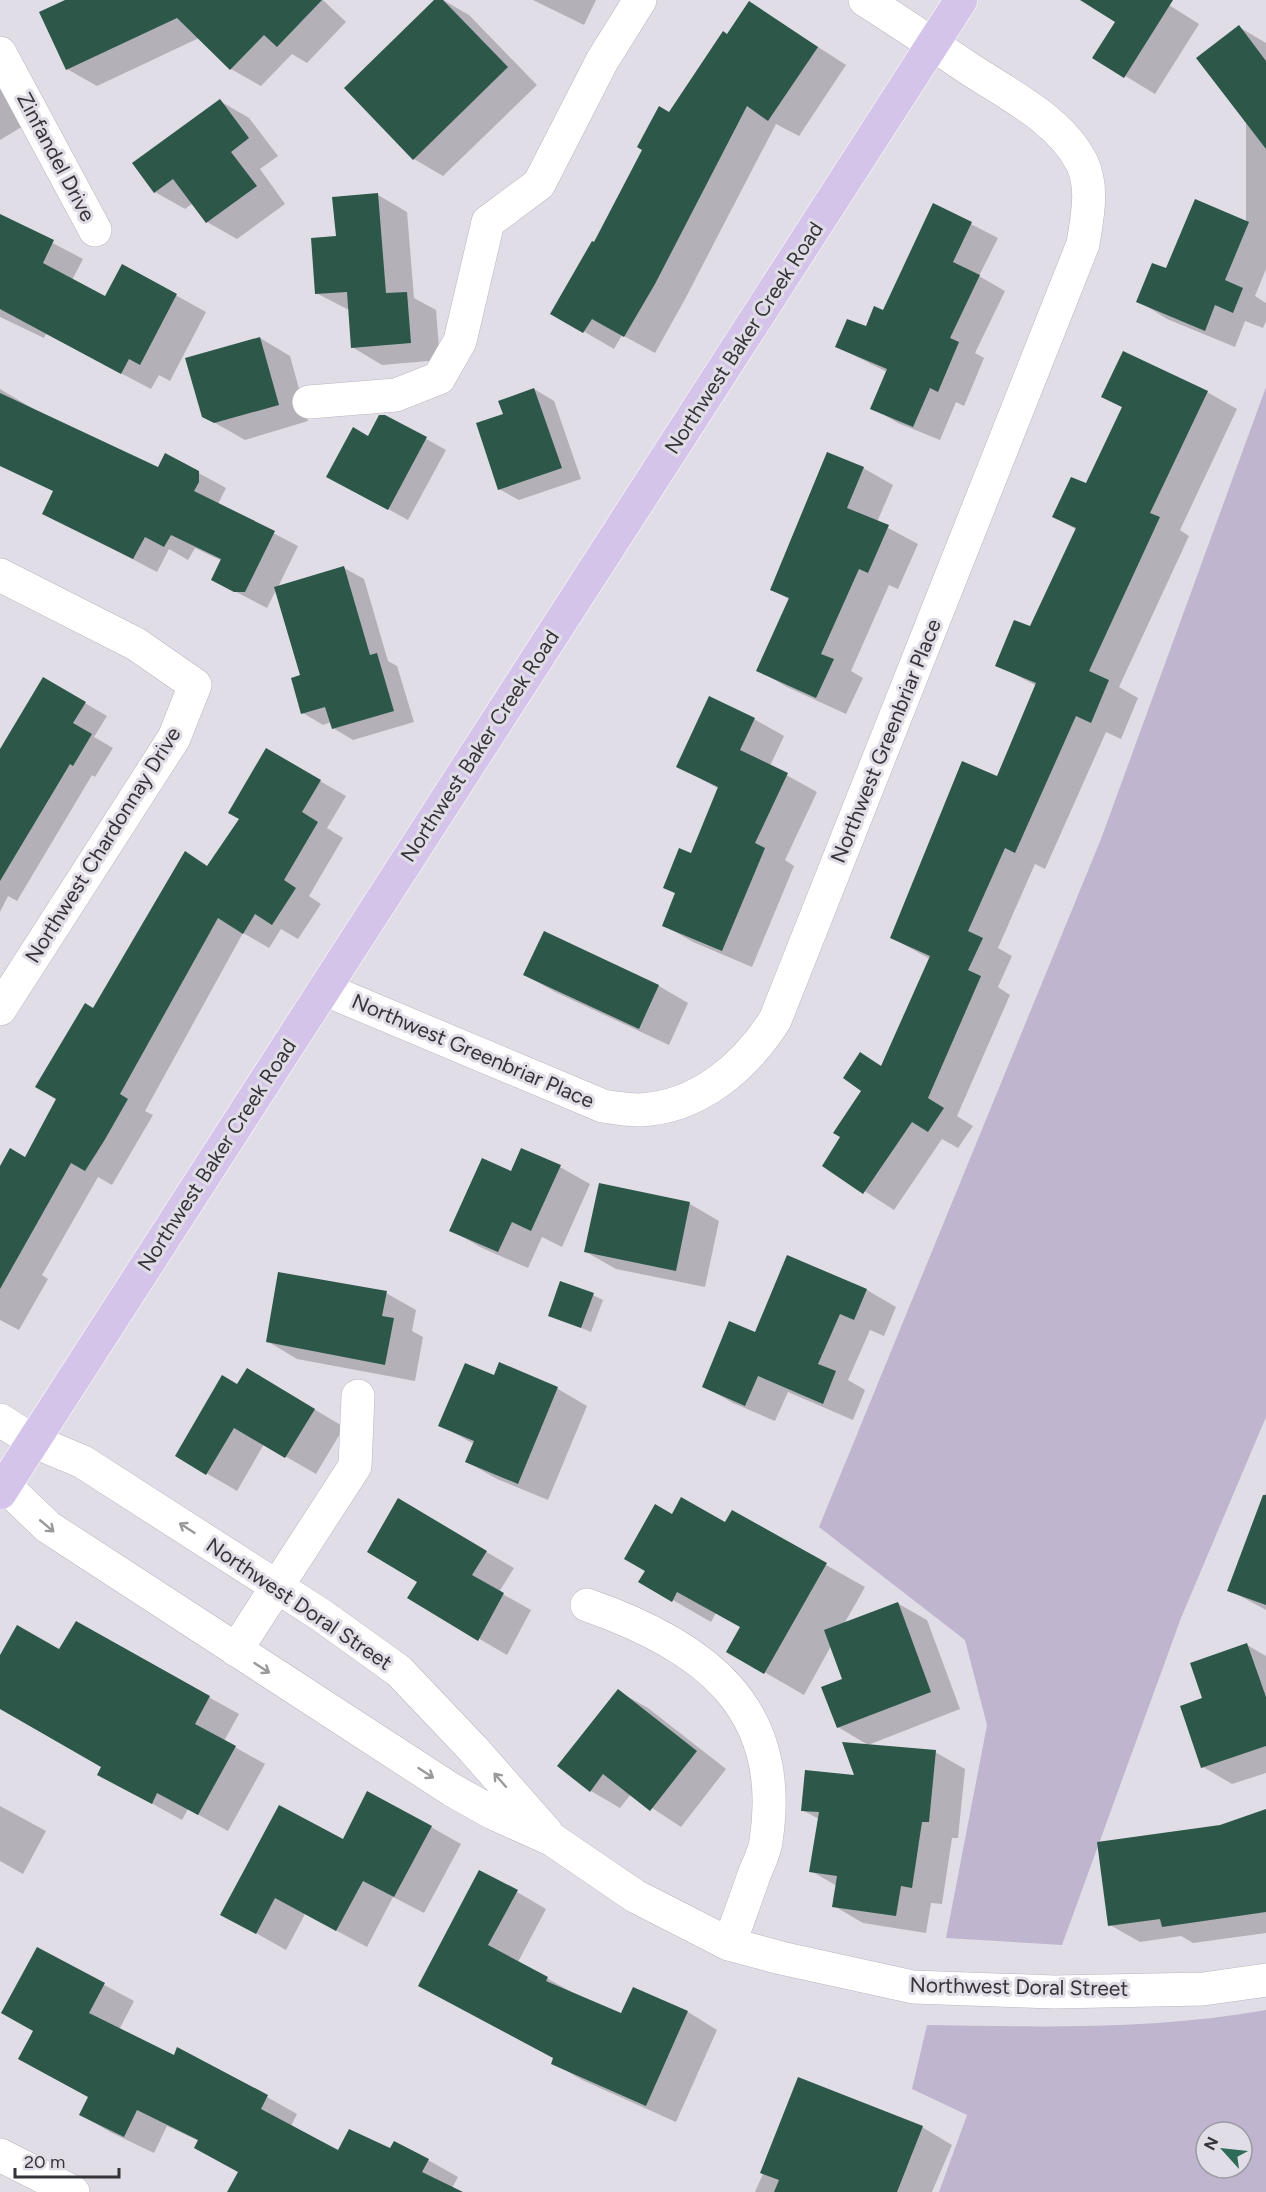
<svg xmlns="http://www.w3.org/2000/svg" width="1266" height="2192" font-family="Figtree,sans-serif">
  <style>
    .green { fill: #bfb5ce; fill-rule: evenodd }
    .shadow { fill: #0003 }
    .building { fill: #2d5849 }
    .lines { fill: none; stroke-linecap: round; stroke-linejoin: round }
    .minor-casing { stroke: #b9b5bf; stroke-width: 34 }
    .major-casing { stroke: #fff; stroke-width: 34 }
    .minor { stroke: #fff; stroke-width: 33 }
    .major { stroke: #d4c4ea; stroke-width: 33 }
    .oneway { stroke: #9a9a9c }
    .labels { text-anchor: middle; stroke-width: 6; stroke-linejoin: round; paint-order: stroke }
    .street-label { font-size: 21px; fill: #353438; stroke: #e1dde7 }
  </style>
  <rect width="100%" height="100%" fill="#e1dde7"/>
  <g class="green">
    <polygon points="1266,387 1266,1417 1181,1618 1062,1945 946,1938 987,1725 965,1640 819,1527 1101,839"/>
    <path d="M1266,2010v182h-327l28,-77 -55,-26 15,-64c113,2 227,5 339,-15zM1206,2132h36v36h-36z"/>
  </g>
  <g class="shadow">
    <polygon points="69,0 323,0 346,22 307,63 292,54 261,86 231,69 199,38 97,86 67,69"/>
    <polygon points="436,0 443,0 469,15 537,85 443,176 414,159"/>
    <polygon points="533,0 596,0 584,25"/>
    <polygon points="1083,0 1161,0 1199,24 1155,94 1094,57 1117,22"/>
    <polygon points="750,3 846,65 799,136 776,124 684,301 655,353 622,335 614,349 552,313 670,114"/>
    <polygon points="1239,27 1266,43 1266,269 1255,296 1266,303 1266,321 1263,328 1245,321 1235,347 1167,319 1138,301 1167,270 1246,222 1246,120"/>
    <polygon points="0,83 25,125 0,140"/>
    <polygon points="220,101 249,118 278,156 260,169 285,204 237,239 207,222 193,203 185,209 155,192 134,163"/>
    <polygon points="378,195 407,212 414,298 436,310 440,360 382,365 352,347 349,310 316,293 337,237"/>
    <polygon points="934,205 998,238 979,276 1005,291 975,353 984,358 964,406 956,402 940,440 898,423 872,408 887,372 837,347 867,328 883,312"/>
    <polygon points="1,216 83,259 72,280 106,298 123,266 206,312 170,381 159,375 151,389 46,334 44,338 0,317"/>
    <polygon points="260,338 290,356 308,421 245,440 203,416"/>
    <polygon points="0,389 47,417 158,469 166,455 226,488 218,504 298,546 278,587 344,568 364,579 388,661 397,666 414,722 353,740 333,728 331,722 323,725 303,713 302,676 276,590 267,608 213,580 222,561 195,548 188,560 169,549 157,572 44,513 55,491 0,463"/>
    <polygon points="534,389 554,401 581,479 519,500 499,489 505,415"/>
    <polygon points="1207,392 1237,409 1180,530 1189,536 1119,687 1138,698 1121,739 1106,732 1045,869 1035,864 998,948 1012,956 998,987 1010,995 957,1116 973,1126 958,1148 942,1139 894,1210 824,1165 842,1137 863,1090 861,1054 883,1067 930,959 892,938 998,778 1037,686 997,665 1031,628 1077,530 1054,517 1087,485 1123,408 1103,397"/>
    <polygon points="385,416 446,450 408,520 348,487 368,438"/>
    <polygon points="863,468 893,485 877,522 918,544 898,589 889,585 851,671 863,678 846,714 787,687 758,670 790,600 772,589"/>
    <polygon points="44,679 107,716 94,737 113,748 95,777 92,775 17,901 8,896 0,912 0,752"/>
    <polygon points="754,719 784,736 770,766 817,792 785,860 794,866 752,967 693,942 663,925 676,894 665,887 692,855 719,789 678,766"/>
    <polygon points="266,750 346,796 327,828 343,838 309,896 321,904 298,939 281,929 269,948 243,933 145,1111 153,1115 112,1185 98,1177 42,1275 48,1279 19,1330 0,1320 0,1169 25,1159 58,1099 94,1010 186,853 209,867 241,819"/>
    <polygon points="544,933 659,986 688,1003 669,1045 555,992 525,975"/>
    <polygon points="560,1167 590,1184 562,1247 542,1237 528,1268 480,1247 451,1230 512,1172"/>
    <polygon points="690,1204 719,1221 705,1287 616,1269 586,1252"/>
    <polygon points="788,1257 867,1290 896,1307 884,1336 870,1330 848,1380 865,1390 853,1420 788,1392 775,1421 733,1403 703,1386 756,1334"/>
    <polygon points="386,1293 416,1310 412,1331 423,1337 415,1381 297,1359 267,1341"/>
    <polygon points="593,1295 603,1300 591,1332 550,1315"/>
    <polygon points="500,1364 558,1389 587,1406 548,1500 497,1479 467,1462 474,1444 440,1425 494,1377"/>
    <polygon points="238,1386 277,1387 344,1427 316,1474 264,1444 237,1491 177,1456"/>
    <polygon points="1266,1492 1266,1610 1229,1590"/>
    <polygon points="398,1500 514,1568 499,1592 531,1610 507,1655 409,1598 419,1581"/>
    <polygon points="732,1512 865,1587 844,1624 897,1603 927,1620 960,1709 868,1745 838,1727 844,1680 831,1646 804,1695 728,1651 742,1627 716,1613 711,1622 640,1581 673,1516 725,1524"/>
    <polygon points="76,1623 239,1714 224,1741 265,1764 228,1831 188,1809 182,1820 129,1791 103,1766 0,1708 0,1658 60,1652"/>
    <polygon points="1247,1645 1266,1656 1266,1773 1232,1784 1203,1767 1204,1699"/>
    <polygon points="618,1691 648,1708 726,1769 681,1827 631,1794 620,1808 591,1791"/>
    <polygon points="935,1752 965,1769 958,1838 952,1838 942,1904 931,1903 926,1933 863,1923 834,1906 837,1886 811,1871 819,1819 802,1810 856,1777"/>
    <polygon points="0,1806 46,1831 23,1874 0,1861"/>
    <polygon points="1266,1810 1266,1933 1193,1943 1181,1936 1140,1942 1110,1925 1221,1827"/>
    <polygon points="431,1827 461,1844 424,1913 393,1897 367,1947 305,1914 286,1950 222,1914 343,1841"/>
    <polygon points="517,1892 546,1909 518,1962 577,1995 622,2015 634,1989 688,2012 717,2030 676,2122 582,2080 553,2063 555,2058 420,1986"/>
    <polygon points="37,1949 134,2001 119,2030 174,2057 178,2049 267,2097 297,2114 291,2126 339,2152 391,2150 428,2160 458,2177 452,2188 460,2192 238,2192 239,2172 199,2141 167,2126 154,2153 110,2132 81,2115 89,2097 34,2031"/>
    <polygon points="922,2127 952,2145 932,2192 755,2192 763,2174"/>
  </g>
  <g class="building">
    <polygon points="65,0 322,0 277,47 264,35 230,70 177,18 66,70 39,12"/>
    <polygon points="434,0 443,0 508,67 413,160 344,88"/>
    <polygon points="1080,0 1173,0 1124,78 1092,58 1115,22"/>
    <polygon points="749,1 818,47 768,121 747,106 655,284 624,337 592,319 583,333 550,314 592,241 594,242 642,150 637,147 659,106 669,112 723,31 727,34"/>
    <polygon points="1239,25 1266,61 1266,149 1196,58"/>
    <polygon points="220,99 249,138 231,152 257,186 206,223 173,179 154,193 132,163"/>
    <polygon points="378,193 386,293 407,292 411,343 351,348 347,292 315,294 311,238 336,236 332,197"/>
    <polygon points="1195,199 1249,222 1225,280 1243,288 1233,313 1215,305 1205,331 1136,302 1152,263 1166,268"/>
    <polygon points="933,203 972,222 953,262 980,275 950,338 959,342 938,392 930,388 913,427 870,409 887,369 835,347 847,319 866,326 874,306 883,310"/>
    <polygon points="0,214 54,240 43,263 105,296 122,264 177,294 140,365 129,359 121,374 0,309"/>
    <polygon points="260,337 279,405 214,423 202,417 185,358"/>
    <polygon points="1123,351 1208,391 1150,513 1160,517 1089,671 1109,680 1091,723 1076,716 1015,853 1005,848 968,931 983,938 968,970 981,976 928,1098 944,1108 928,1132 912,1122 863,1194 822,1166 840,1137 833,1133 861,1091 843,1078 860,1052 881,1066 930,956 890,938 962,761 997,776 1036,683 995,666 1014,620 1030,626 1076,528 1052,517 1071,477 1086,483 1122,407 1101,397"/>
    <polygon points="534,388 562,468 498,490 476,423 503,414 498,401"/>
    <polygon points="0,393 158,467 165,453 199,471 199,482 194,491 275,531 245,592 234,592 211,580 221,559 171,535 164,547 145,537 133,559 42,514 53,491 0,466"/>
    <polygon points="379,415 385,415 427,437 388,510 326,477 353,427 368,436"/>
    <polygon points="827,452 864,467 847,508 889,525 868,573 859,569 821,654 834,659 816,698 756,671 789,598 770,590"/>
    <polygon points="344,566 370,655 377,653 394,711 332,729 325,707 301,714 291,678 300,675 274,587"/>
    <polygon points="43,677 86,702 73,723 92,734 73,766 70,764 0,881 0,749"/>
    <polygon points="709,696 755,718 740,750 788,773 755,843 765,848 722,951 662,926 675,893 663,888 679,848 691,853 718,787 676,767"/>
    <polygon points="266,748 321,780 302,812 318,822 284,880 296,888 272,925 255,914 243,934 218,918 120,1094 128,1099 104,1141 85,1171 71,1163 0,1289 0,1166 10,1148 25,1157 56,1099 35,1087 85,1003 93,1008 185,851 207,866 239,819 228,813"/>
    <polygon points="544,931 659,985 639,1029 523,975"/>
    <polygon points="521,1148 561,1165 531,1231 512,1222 498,1252 449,1231 482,1158 511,1171"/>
    <polygon points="599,1183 690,1202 676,1271 584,1252"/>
    <polygon points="787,1255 867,1289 854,1320 840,1314 818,1364 836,1371 823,1404 758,1376 745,1406 702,1387 729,1321 755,1332"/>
    <polygon points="278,1272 387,1291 382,1316 394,1318 385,1365 266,1342"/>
    <polygon points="560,1281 594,1293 581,1328 548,1316"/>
    <polygon points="499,1362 558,1387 518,1484 465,1462 474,1441 438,1426 465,1363 494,1375"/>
    <polygon points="247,1368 315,1409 285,1458 234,1428 206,1475 175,1456 222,1375 237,1384"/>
    <polygon points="1263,1495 1266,1495 1266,1605 1227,1591"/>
    <polygon points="681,1497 725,1522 732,1510 827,1563 764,1674 726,1652 740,1627 677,1592 672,1602 638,1582 645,1571 624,1559 655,1504 672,1514"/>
    <polygon points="398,1498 487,1551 472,1575 504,1593 478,1641 407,1598 417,1582 367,1552"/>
    <polygon points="898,1602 931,1692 837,1728 821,1687 842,1679 824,1630"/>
    <polygon points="76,1621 210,1696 195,1724 236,1746 198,1815 157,1793 152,1804 97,1775 101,1767 0,1709 0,1655 17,1625 59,1649"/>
    <polygon points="1247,1643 1266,1697 1266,1746 1201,1768 1180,1706 1202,1698 1190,1663"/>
    <polygon points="618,1689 697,1751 650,1811 603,1774 590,1792 557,1766"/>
    <polygon points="842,1742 936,1750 929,1822 922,1822 912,1888 901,1886 896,1916 832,1907 837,1876 809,1872 819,1812 801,1811 805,1770 854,1775"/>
    <polygon points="367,1791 432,1826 394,1897 363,1881 336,1931 275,1898 256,1934 220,1915 279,1805 343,1839"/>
    <polygon points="1266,1809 1266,1912 1162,1927 1160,1919 1108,1926 1097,1842 1220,1825"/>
    <polygon points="479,1870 518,1890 488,1945 548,1977 546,1981 621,2013 633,1987 688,2011 646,2106 551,2064 553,2058 418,1986"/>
    <polygon points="37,1947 105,1983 89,2013 174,2055 177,2047 268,2095 261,2109 338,2150 349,2129 390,2148 394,2141 429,2159 422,2172 463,2192 227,2192 238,2172 194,2148 198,2140 137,2110 124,2137 79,2115 88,2097 18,2059 33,2031 1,2013"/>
    <polygon points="798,2077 923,2126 897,2192 774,2192 779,2180 760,2173"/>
  </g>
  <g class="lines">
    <g class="minor-casing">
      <g id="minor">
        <polyline points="0,53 95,230"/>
        <polyline points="309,402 396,395 439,378 460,341 488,222 539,184 602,61 640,0"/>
        <polyline points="0,575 136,644 195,685 174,738 0,1009"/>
        <path d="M324,989l279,117c12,2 25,4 37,4 59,-3 105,-43 135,-90l308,-776c4,-27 11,-55 -1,-81 -22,-44 -75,-69 -114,-95 -34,-23 -68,-46 -103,-68"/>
        <polyline points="0,1420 33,1441 83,1462 321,1615 399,1671 473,1749 546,1832"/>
        <polyline points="0,1481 48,1527 452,1790 493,1813 553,1840 635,1896 729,1944 781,1958 913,1987 1055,1992 1203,1989 1266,1980"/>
        <path d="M587,1605c115,40 200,101 179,236 -1,11 -8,23 -12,34 -8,23 -16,46 -25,69"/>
        <polyline points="236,1650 355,1466 358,1396"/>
        <polyline points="0,2155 73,2192"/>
      </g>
    </g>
    <g class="major-casing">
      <polyline id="major" points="0,1493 961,0"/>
    </g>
    <use href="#minor" class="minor"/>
    <use href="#major" class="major"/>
  </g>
  <defs><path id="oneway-shaft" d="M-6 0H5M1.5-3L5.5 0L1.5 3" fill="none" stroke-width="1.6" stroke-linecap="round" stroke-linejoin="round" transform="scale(1.5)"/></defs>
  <g class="oneway">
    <use href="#oneway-shaft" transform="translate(47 1526) rotate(40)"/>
    <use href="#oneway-shaft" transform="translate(187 1528) rotate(-147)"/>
    <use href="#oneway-shaft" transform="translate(262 1668) rotate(33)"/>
    <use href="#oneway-shaft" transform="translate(426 1773) rotate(33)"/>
    <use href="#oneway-shaft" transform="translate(500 1780) rotate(-131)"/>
  </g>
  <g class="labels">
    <g class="street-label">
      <text transform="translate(56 157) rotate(62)" y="7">Zinfandel Drive</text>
      <text transform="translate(744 338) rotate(-57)" y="7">Northwest Baker Creek Road</text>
      <text transform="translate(886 741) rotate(-68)" y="7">Northwest Greenbriar Place</text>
      <text transform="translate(480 746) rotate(-57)" y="7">Northwest Baker Creek Road</text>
      <text transform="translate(103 845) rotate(-58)" y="7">Northwest Chardonnay Drive</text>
      <text transform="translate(473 1051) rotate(23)" y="7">Northwest Greenbriar Place</text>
      <text transform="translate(217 1155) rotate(-57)" y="7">Northwest Baker Creek Road</text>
      <text transform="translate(299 1604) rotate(34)" y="7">Northwest Doral Street</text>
      <text transform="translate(1019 1987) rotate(1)" y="7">Northwest Doral Street</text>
    </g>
  </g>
  <g transform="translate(1224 2150) rotate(297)"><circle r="28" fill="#e1dde7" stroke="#9c99a1" stroke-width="1.5"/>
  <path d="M0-4.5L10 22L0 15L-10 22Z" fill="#2e6b57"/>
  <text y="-9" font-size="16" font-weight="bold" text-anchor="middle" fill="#353438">N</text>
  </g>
  <path d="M15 2168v9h104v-9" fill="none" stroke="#353438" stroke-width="3"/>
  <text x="24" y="2168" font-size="18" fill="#353438" stroke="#e1dde7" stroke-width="4.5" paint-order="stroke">20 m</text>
</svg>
